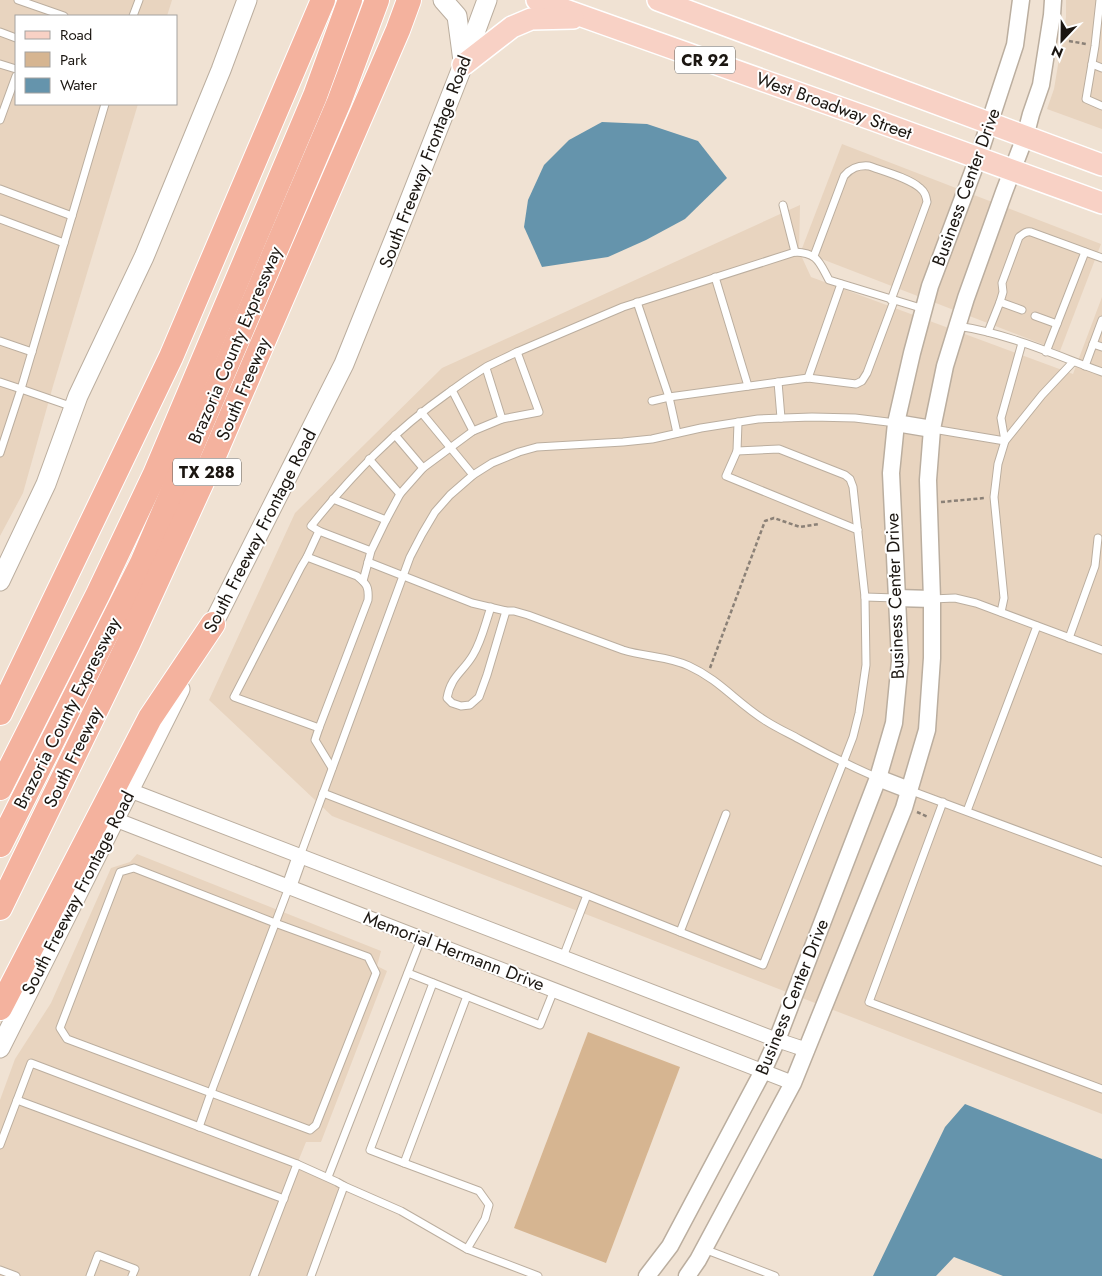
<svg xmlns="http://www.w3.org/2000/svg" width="1102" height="1276" font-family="Jost,sans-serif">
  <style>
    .built { fill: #e8d4bf }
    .green { fill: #d6b591 }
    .water { fill: #6594ac }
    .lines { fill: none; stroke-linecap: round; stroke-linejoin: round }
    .service-casing { stroke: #bbae9f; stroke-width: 9 }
    .minor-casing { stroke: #bbae9f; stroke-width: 16 }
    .tertiary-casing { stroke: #bbae9f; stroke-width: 19 }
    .secondary-casing { stroke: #bbae9f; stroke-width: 21 }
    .primary-casing { stroke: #fff; stroke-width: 24 }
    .motorway-casing { stroke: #fff; stroke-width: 26 }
    .path { stroke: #8b8177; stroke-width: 2.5; stroke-dasharray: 4 2.5; stroke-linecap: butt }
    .service { stroke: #fff; stroke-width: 7 }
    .minor { stroke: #fff; stroke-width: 14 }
    .tertiary { stroke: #fff; stroke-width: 16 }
    .secondary { stroke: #fff; stroke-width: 19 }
    .primary { stroke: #f8d1c5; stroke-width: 21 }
    .motorway { stroke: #f4b29e; stroke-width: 24 }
    .labels { text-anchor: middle; stroke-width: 4; stroke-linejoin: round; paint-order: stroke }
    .shield { fill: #fff; stroke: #5f5c58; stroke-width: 1 }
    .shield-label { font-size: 16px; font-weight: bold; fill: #1b1611 }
    .street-label { font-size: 18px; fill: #1b1611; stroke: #fff }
  </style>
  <rect width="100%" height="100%" fill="#f0e2d3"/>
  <g class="built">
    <polygon points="0,0 172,0 167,16 16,16 16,104 138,104 53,386 23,493 0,536"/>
    <polygon points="1066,0 1102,0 1102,129 1047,109 1054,89 1066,17"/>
    <polygon points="842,144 1101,244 1060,351 801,251"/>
    <polygon points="800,205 799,251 811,277 1073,374 1102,297 1102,1114 332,816 209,700 295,513 442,368"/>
    <polygon points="137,854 381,951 377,966 387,971 321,1142 306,1142 297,1164 350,1184 315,1276 0,1276 0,1100 15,1059 51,1003 111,868 130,862"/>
  </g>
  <polygon class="green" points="588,1032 680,1067 606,1263 514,1228"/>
  <g class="water">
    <polygon points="602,122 647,124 698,141 727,178 685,219 646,240 608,257 542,267 524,227 528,200 544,165 569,140"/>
    <polygon points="965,1104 1102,1159 1102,1276 1003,1276 954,1257 936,1276 873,1276 945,1127"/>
  </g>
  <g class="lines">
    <g class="service-casing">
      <g id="service">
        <polyline points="18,0 64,16"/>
        <polyline points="1100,0 1095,46 1086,99 1102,106"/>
        <polyline points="133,16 139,0"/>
        <polyline points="0,32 16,38"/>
        <polyline points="0,64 16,69"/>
        <polyline points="1092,64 1102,68"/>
        <polyline points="0,120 16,76"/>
        <polyline points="0,189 72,216"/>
        <polyline points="783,205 795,252"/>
        <polyline points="0,219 64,243"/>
        <path d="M814,256l30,-80c7,-8 14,-11 25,-10 14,5 40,12 51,22 5,4 6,8 7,14l-36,98"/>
        <polyline points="715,277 748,386"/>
        <polyline points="637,302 669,397 677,433"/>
        <polyline points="1000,302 1022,310"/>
        <polyline points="1035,316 1057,324"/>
        <path d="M957,326c50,7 98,29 145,46"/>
        <path d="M988,332l12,-30 3,-10 -1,-9 17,-46c4,-3 7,-6 12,-5l71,26"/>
        <polyline points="0,341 32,352"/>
        <polyline points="1093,344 1102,347"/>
        <path d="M517,352l106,-45 172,-55c23,1 24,10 34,28l95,29"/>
        <polyline points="1046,352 1085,252"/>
        <polyline points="1085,366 1102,320"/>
        <polyline points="486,368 502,419"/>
        <polyline points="808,378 841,284"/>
        <polyline points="0,382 21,389 105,104"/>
        <polyline points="778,382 781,418"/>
        <polyline points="452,390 473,431"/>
        <polyline points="652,401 669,397 808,378 856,384 862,381 867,373 894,301"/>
        <polyline points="421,412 473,475"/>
        <polyline points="738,422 737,451 726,476 858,530"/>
        <polyline points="933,429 1005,441 1001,418 1022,343"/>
        <polyline points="395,435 423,468"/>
        <polyline points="0,453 21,389 73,407"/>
        <polyline points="369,459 400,494"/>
        <polyline points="333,499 386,520"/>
        <polyline points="319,531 307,557 301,567 234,697 319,728"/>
        <path d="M307,557l50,19c10,8 12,11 11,24l-49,128 -4,12 17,28"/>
        <path d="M368,562l104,41 34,8h8l14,4 95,35c22,7 45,6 66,16 31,14 49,38 77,55 11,7 22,12 33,18 27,15 51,27 79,39"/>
        <path d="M363,581l8,-30 15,-31 14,-26 23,-26 50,-37 29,-12 37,-7 -22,-60c-10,5 -21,10 -31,15 -13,8 -26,17 -38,26 -54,38 -96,82 -137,133l8,5 52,20"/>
        <polyline points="865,597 896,598"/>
        <polyline points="932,599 955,598 976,603 1102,650"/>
        <path d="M491,607c-6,17 -9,33 -18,48 -10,17 -22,21 -26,43l5,5 9,3 9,-1 9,-8 8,-22 19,-64"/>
        <polyline points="1001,612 1004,598 994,497 998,464 1005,441 1042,395 1073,362"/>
        <polyline points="1069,638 1095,566 1098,538"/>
        <polyline points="909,790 1102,862"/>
        <polyline points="323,793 587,895"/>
        <polyline points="943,802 869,1002 1102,1089"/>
        <polyline points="967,811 1037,626"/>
        <polyline points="300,856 410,557 422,534 435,512 450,495 473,475 492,463 519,452 537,447 623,442 652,439 701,428 758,419 812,417 855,418 896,423"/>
        <polygon points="134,868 275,923 368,957 376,973 316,1125 310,1130 67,1039 60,1028 120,872"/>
        <polyline points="680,932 726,814"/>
        <polyline points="563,957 587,895 763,965 843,763 853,737 859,713 866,665 865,597 853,487 850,479 845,475 779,449 737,451"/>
        <polyline points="408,973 540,1025 554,990"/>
        <polyline points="433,983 370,1150 404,1163 467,996"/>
        <polyline points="17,1100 284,1199"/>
        <polyline points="199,1127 213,1087 289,887"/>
        <polyline points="0,1145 31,1063 297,1164 337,1182 344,1186 311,1276"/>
        <polyline points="404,1163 479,1191 489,1205 485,1219 467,1249 538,1276"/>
        <polyline points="328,1177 421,939"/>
        <polyline points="344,1186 401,1211 467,1249"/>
        <polyline points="704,1249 775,1276"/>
        <polyline points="0,1270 16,1276"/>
        <polyline points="90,1276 98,1255 135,1269 132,1276"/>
        <polyline points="254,1276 297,1164"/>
      </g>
    </g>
    <g class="minor-casing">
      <g id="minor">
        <polyline points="129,790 777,1040 807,1050"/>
        <polyline points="114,819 793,1083"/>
        <polyline points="289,887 300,856"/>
      </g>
    </g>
    <g class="tertiary-casing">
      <g id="tertiary">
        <polyline points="896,423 932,429"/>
        <polyline points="897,598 932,599"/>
        <polyline points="878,778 909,790"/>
        <polyline points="647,1276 670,1246 763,1071 777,1040 878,778 894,723 900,661 891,473 896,423 912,353 930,286 978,158 1015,45 1021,0"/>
        <polyline points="687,1276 698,1260 793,1083 904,808 927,730 932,658 932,599 928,480 932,429 945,366 966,298 1004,192 1025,137 1031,114 1041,85 1052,15 1053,0"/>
      </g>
    </g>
    <g class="secondary-casing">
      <g id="secondary">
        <polyline points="443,0 457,16 463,61"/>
        <polyline points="0,581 46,484 78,396 144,257 221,70 247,0"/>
        <polyline points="207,636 344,364 400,225 463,65 487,0"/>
        <polyline points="0,1048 180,689"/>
      </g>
    </g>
    <g class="primary-casing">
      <g id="primary">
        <polyline points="537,0 874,120 1102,203"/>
        <polyline points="658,0 1102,165"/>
        <polyline points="463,65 512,27 531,19 573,18"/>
      </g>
    </g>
    <g class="motorway-casing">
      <g id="motorway">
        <polyline points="0,713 171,357 323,0"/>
        <polyline points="0,788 98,594 155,474 315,96 350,0"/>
        <polyline points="0,845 142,563 339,102 377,0"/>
        <polyline points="0,908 128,644 213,458 398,30 409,0"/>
        <polyline points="0,1008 150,718 213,624"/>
      </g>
    </g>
    <g class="path">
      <polyline points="1069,41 1086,44"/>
      <polyline points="941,502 985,498"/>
      <polyline points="710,668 765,521 774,518 800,527 819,524"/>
      <polyline points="917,812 928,817"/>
    </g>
    <use href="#service" class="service"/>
    <use href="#minor" class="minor"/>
    <use href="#tertiary" class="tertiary"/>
    <use href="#secondary" class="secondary"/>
    <use href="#primary" class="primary"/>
    <use href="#motorway" class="motorway"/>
  </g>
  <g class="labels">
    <g class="shield">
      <rect x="675" y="46.5" width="60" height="27" rx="4"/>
      <rect x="173" y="458.5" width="68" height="27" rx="4"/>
    </g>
    <g class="shield-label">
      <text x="705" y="66">CR 92</text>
      <text x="207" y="478">TX 288</text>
    </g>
    <g class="street-label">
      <text transform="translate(834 106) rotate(20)" y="6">West Broadway Street</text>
      <text transform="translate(425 162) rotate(-69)" y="6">South Freeway Frontage Road</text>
      <text transform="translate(966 187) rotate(-70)" y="6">Business Center Drive</text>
      <text transform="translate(235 345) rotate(-67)" y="6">Brazoria County Expressway</text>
      <text transform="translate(243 389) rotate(-67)" y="6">South Freeway</text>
      <text transform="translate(260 531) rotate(-63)" y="6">South Freeway Frontage Road</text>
      <text transform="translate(895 596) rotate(-92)" y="6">Business Center Drive</text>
      <text transform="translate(67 713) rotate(-63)" y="6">Brazoria County Expressway</text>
      <text transform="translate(73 757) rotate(-64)" y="6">South Freeway</text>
      <text transform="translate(78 893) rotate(-63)" y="6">South Freeway Frontage Road</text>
      <text transform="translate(454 951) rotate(21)" y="6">Memorial Hermann Drive</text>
      <text transform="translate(792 997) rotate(-68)" y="6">Business Center Drive</text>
    </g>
  </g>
  <rect x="15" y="15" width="162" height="90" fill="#ffffff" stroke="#a4a2a0"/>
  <rect x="25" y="31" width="25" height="8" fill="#f8d1c5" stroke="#a4a2a0"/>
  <text x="60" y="40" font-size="15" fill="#1b1611">Road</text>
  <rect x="25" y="52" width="25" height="15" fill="#d6b591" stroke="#a4a2a0"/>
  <text x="60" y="65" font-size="15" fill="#1b1611">Park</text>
  <rect x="25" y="78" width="25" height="15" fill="#6594ac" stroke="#a4a2a0"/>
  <text x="60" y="90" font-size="15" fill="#1b1611">Water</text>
  <g transform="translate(1062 40) rotate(202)" stroke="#ffffff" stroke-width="4" paint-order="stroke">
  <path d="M0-4L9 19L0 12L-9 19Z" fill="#1b1611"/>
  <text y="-8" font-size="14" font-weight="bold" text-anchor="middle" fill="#1b1611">N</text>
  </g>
</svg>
